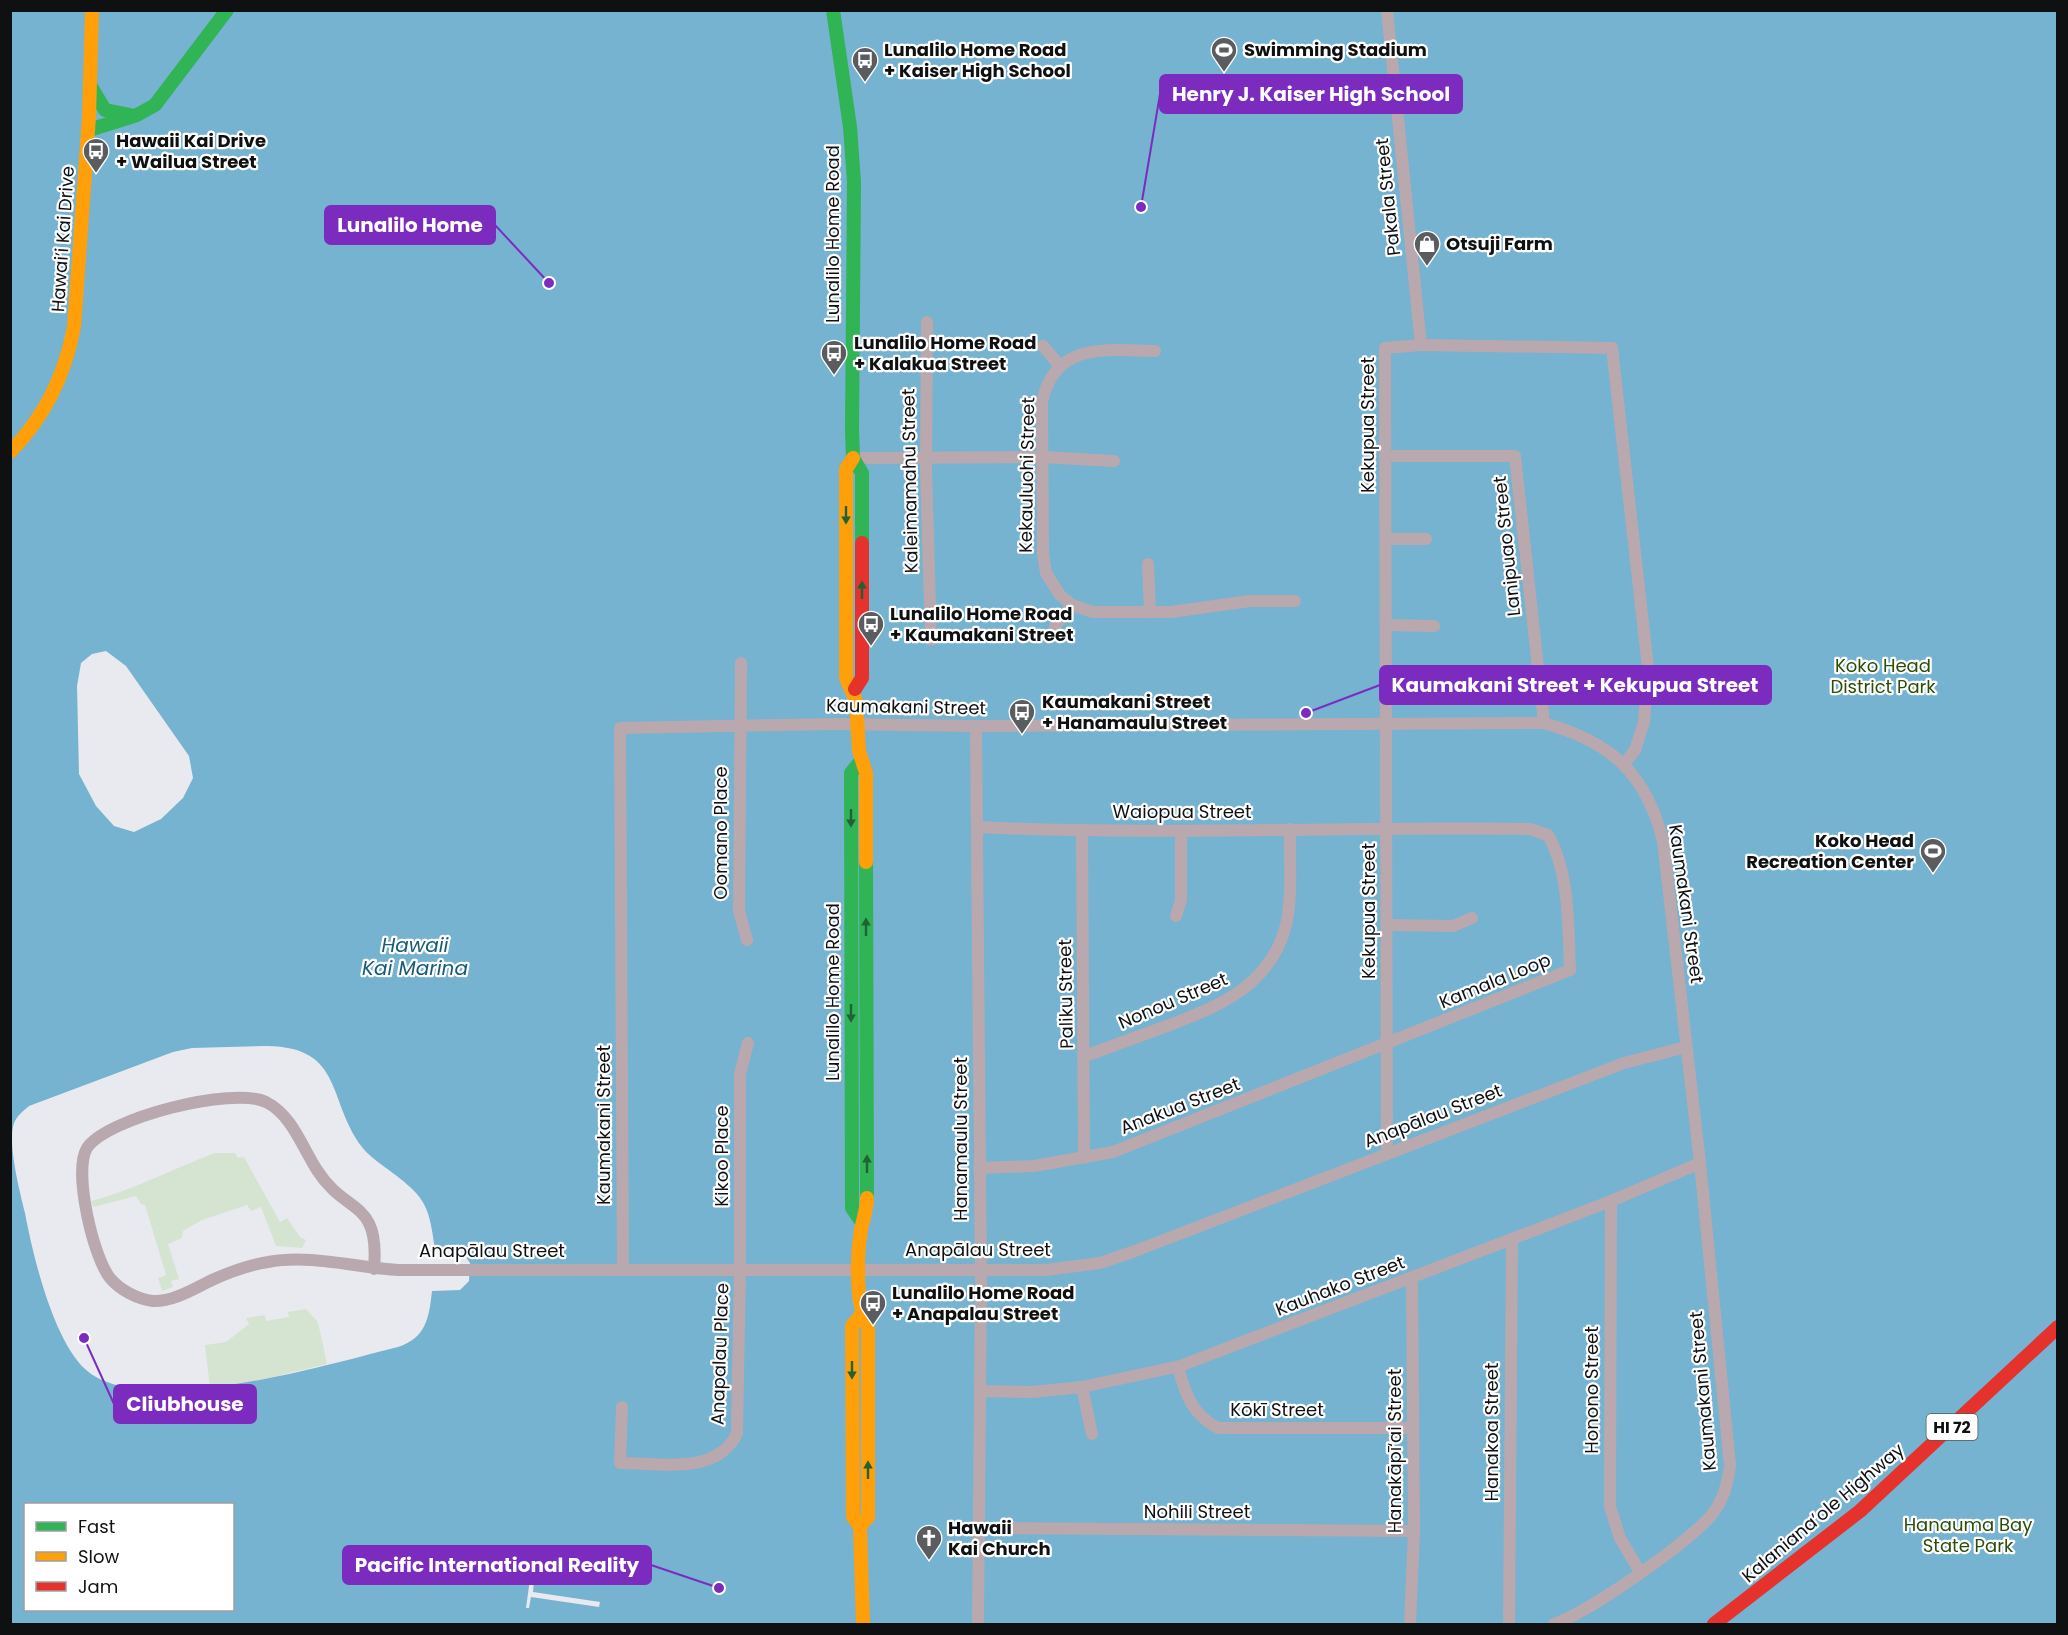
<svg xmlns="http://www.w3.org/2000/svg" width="2068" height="1635" font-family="Poppins,sans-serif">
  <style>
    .green { fill: #d5e4d0 }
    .water { fill: #75b3d0; fill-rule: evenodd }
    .pier { fill: #e9eaef }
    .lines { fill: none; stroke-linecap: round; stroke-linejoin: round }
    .street { stroke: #b9a9ae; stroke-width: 12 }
    .fast { stroke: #30b455; stroke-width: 14 }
    .slow { stroke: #ff9f0a; stroke-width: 14 }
    .jam { stroke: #e5322d; stroke-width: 14 }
    .oneway { fill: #206234 }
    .labels { text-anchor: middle; stroke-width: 4.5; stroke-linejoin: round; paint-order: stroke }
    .shield { fill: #fff; stroke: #575859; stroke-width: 1.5 }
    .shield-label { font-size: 16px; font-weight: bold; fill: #0f1012 }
    .poi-label { font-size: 18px; font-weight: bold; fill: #0f1012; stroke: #fff; text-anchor: start }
    .street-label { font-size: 18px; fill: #0f1012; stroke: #fff }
    .park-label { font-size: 18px; fill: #294e04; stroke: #fff }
    .water-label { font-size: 20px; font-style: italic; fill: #185b78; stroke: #fff }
    .leader { fill: none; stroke: #7b2cbf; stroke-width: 2 }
    .callout-dot { fill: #7b2cbf; stroke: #fff; stroke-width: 2 }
    .callout { fill: #7b2cbf; stroke: #7b2cbf; stroke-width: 2 }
    .callout-label { font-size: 20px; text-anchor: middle; font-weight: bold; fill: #fff }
  </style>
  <rect width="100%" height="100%" fill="#e9eaef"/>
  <g class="green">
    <path d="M215,1153h20l3,5 6,-1 36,65 7,-4 13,19 6,3 -4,8 -26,-2 -15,-39 -10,4 -4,-6 -45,15 -19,11 -1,7 -14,6 11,35 -8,2 2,6 -11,4 -4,-13 8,-3 -21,-70 -4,-1 -5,-8 -43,11 -2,-6c43,-11 83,-33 124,-48z"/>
    <polygon points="306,1309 318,1322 327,1364 235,1386 210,1388 205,1345 226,1342 249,1324 246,1318 265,1315 266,1321 289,1317 288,1312"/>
  </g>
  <path class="water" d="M11,11h2046v1613h-2046zM106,651l20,15 63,90 4,22 -10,20 -22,21 -27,13 -20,-6 -18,-20 -17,-32 -2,-88 4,-23 11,-9zM267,1046c77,1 60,55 95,101 6,8 15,14 24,21 38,28 43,34 49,82h26l9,13 -1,18 -9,9 -28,1c-3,27 -6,47 -34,56 -69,17 -257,74 -313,22 -32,-30 -52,-113 -60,-156 -5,-21 -18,-70 -11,-90 3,-7 9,-12 15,-17l144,-54 19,-4zM26,1504h206v106h-206z"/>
  <polygon class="pier" points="530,1579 534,1580 533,1592 600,1602 599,1607 531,1597 529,1608 526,1608"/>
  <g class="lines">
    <g class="street">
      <polyline points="1387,10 1421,345"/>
      <polyline points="927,322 926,468 931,640"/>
      <polyline points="1043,346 1060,366"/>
      <path d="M1155,351c-48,-1 -100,-10 -113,51l1,151 3,20 14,22 12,10 21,7h78l79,-11h45"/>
      <polyline points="1387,456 1515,456 1544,723"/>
      <polyline points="853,458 1042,457 1114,461"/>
      <polyline points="1386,539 1426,539"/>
      <polyline points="1148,564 1150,611"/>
      <polyline points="1386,625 1434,626"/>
      <polyline points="1055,626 1072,605"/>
      <polyline points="741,663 739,911 747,940"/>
      <polyline points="976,726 981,1281 978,1624"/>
      <path d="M978,827c184,9 368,-1 552,2l18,6c22,38 20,91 22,135l-457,182 -79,14 -55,2"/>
      <polyline points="1082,830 1084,1158"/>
      <polyline points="1176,916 1181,900 1181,832"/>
      <polyline points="1388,925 1453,926 1472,918"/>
      <path d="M1085,1056c27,-10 54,-20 82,-30 53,-20 104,-41 119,-101 7,-31 3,-65 4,-96"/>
      <polyline points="1387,1153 1385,348 1421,345 1612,348 1648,668 1644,722 1635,750 1624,764"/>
      <polyline points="1611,1201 1610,1507 1620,1538 1640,1572"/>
      <path d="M374,1269c6,-71 -28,-53 -57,-99 -15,-23 -25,-55 -51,-68 -34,-16 -159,16 -179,46 -14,23 6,109 23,130 10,12 27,21 43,23 20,1 42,-13 59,-21 18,-8 37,-15 56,-18 43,-8 89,6 131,8h647l54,-7 35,-12 489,-188 62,-16"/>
      <path d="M623,1269l-3,-541 216,-4 140,2 568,-3c67,19 102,50 119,118l37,322 30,302c-2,18 -6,34 -17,48 -19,26 -128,102 -159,111"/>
      <path d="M1178,1367c7,26 14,48 40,61h195"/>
      <polyline points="1082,1387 1092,1434"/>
      <polyline points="980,1391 1032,1392 1082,1387 1180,1366 1611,1201 1700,1163"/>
      <path d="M622,1407l-2,56c38,0 98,13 117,-30l3,-163v-196l8,-31"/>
      <polyline points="981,1528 1414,1531"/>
      <polyline points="1410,1624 1414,1531 1412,1277"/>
      <polyline points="1509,1624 1512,1239"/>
    </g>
    <g class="fast">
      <polyline points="833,10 850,127 854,182 852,430 853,458 862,473 862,543"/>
      <polyline points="91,87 105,110 130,115"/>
      <polyline points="89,130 137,115 155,105 227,10"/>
      <polyline points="859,763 851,773 852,1208 861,1221"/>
      <polyline points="866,862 867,1198"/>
    </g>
    <g class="slow">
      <path d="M10,452c35,-35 55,-77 64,-125l15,-210 3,-107"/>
      <polyline points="853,458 846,469 846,678 856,701 859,751 866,773 866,862"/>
      <polyline points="861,1315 852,1326 853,1517 860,1526 863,1624"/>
      <path d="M860,1526l8,-9v-191c-13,-20 -11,-72 -7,-96 2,-11 6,-21 6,-32"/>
    </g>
    <g class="jam">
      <polyline points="855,689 862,678 862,543"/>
      <polyline points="1714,1624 1860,1511 2058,1327"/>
    </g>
  </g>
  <defs><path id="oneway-solid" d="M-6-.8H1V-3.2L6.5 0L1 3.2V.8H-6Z" transform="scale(1.5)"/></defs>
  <g class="oneway">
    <use href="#oneway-solid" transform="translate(846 515) rotate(90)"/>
    <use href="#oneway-solid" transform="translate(862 590) rotate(-90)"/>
    <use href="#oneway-solid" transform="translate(851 818) rotate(90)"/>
    <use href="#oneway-solid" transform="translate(866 927) rotate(-90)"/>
    <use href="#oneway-solid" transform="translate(851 1013) rotate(90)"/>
    <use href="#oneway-solid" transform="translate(867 1164) rotate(-90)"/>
    <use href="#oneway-solid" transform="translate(852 1370) rotate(90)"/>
    <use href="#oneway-solid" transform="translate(868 1470) rotate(-90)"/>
  </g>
  <defs>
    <g id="stadium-pin" transform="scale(1.35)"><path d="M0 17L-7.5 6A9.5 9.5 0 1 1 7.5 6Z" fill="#5b5c5f" stroke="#fff"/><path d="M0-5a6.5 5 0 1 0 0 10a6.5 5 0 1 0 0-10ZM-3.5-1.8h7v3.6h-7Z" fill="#fff"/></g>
    <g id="bus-pin" transform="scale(1.35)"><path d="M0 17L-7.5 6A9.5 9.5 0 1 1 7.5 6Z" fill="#5b5c5f" stroke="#fff"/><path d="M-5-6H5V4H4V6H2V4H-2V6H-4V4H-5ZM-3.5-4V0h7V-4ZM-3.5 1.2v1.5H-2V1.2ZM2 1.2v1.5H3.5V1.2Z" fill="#fff"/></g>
    <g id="shop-pin" transform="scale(1.35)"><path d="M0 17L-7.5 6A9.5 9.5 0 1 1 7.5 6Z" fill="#5b5c5f" stroke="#fff"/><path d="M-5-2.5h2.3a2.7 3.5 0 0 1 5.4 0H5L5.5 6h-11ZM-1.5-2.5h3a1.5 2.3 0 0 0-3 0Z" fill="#fff"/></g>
    <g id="church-pin" transform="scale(1.35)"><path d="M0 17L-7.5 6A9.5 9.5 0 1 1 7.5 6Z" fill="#5b5c5f" stroke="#fff"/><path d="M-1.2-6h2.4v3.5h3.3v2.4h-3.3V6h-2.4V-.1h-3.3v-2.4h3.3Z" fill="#fff"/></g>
  </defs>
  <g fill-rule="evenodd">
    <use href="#stadium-pin" x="1224" y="50"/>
    <use href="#bus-pin" x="865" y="60"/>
    <use href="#bus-pin" x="96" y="151"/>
    <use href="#shop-pin" x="1427" y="244"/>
    <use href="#bus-pin" x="834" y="353"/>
    <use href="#bus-pin" x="871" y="624"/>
    <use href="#bus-pin" x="1022" y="712"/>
    <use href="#stadium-pin" x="1933" y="851"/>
    <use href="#bus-pin" x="873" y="1303"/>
    <use href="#church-pin" x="929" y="1538"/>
  </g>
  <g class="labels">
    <rect class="shield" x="1926.5" y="1414" width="51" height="26" rx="4.5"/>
    <g class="shield-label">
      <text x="1952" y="1433">HI 72</text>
    </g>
    <g class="poi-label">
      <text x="884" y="56">Lunalilo Home Road<tspan x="884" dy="21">+ Kaiser High School</tspan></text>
      <text x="1244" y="56">Swimming Stadium</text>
      <text x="116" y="147">Hawaii Kai Drive<tspan x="116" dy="21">+ Wailua Street</tspan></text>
      <text x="1446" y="250">Otsuji Farm</text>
      <text x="854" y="349">Lunalilo Home Road<tspan x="854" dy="21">+ Kalakua Street</tspan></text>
      <text x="890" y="620">Lunalilo Home Road<tspan x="890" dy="21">+ Kaumakani Street</tspan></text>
      <text x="1042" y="708">Kaumakani Street<tspan x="1042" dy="21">+ Hanamaulu Street</tspan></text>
      <text x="1914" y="847" text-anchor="end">Koko Head<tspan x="1914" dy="21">Recreation Center</tspan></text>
      <text x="892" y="1299">Lunalilo Home Road<tspan x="892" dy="21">+ Anapalau Street</tspan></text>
      <text x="948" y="1534">Hawaii<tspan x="948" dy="21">Kai Church</tspan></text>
    </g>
    <g class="street-label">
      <text transform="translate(1388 197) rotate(-96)" y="6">Pakala Street</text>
      <text transform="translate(833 234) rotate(-90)" y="6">Lunalilo Home Road</text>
      <text transform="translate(63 239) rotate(-86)" y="6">Hawai’i Kai Drive</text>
      <text transform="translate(1368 425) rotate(-90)" y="6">Kekupua Street</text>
      <text transform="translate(1027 475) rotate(-89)" y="6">Kekauluohi Street</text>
      <text transform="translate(910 481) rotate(-91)" y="6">Kaleimamahu Street</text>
      <text transform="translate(1507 546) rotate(-96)" y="6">Lanipuao Street</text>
      <text transform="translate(906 707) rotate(1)" y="6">Kaumakani Street</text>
      <text x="1182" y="818">Waiopua Street</text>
      <text transform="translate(721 833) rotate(-90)" y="6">Oomano Place</text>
      <text transform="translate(1686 904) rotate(82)" y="6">Kaumakani Street</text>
      <text transform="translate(1369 911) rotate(-90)" y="6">Kekupua Street</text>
      <text transform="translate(1495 981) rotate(-22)" y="6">Kamala Loop</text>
      <text transform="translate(833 992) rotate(-90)" y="6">Lunalilo Home Road</text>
      <text transform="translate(1066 994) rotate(-91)" y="6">Paliku Street</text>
      <text transform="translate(1173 1001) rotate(-23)" y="6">Nonou Street</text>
      <text transform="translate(1180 1106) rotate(-21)" y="6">Anakua Street</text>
      <text transform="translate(1433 1116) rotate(-21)" y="6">Anapālau Street</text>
      <text transform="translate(604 1125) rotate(-90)" y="6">Kaumakani Street</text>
      <text transform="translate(961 1139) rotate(-90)" y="6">Hanamaulu Street</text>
      <text transform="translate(722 1156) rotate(-90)" y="6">Kikoo Place</text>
      <text x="978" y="1256">Anapālau Street</text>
      <text x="492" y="1257">Anapālau Street</text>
      <text transform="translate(1340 1286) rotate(-21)" y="6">Kauhako Street</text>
      <text transform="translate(720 1354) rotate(-88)" y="6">Anapalau Place</text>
      <text transform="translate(1592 1390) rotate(-90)" y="6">Honono Street</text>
      <text transform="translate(1703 1391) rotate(-95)" y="6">Kaumakani Street</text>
      <text x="1277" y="1416">Kōkī Street</text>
      <text transform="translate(1492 1432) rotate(-90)" y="6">Hanakoa Street</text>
      <text transform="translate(1395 1451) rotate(-90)" y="6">Hanakāpī‘ai Street</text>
      <text x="1197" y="1518">Nohili Street</text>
      <text transform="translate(1823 1513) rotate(-40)" y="6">Kalaniana’ole Highway</text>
    </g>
    <g class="park-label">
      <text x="1883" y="672">Koko Head<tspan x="1883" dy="21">District Park</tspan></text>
      <text x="1968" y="1531">Hanauma Bay<tspan x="1968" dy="21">State Park</tspan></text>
    </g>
    <g class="water-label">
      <text x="415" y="952">Hawaii<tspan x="415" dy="23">Kai Marina</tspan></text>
    </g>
  </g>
  <path class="leader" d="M1141 207L1160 94M549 283L495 225M1306 713L1380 685M84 1338L114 1404M719 1588L651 1565"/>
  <g class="callout-dot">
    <circle cx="1141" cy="207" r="6"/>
    <circle cx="549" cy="283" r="6"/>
    <circle cx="1306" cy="713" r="6"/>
    <circle cx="84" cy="1338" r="6"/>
    <circle cx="719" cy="1588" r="6"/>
  </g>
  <g class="callout">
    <rect x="1160" y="75" width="302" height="38" rx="6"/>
    <rect x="325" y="206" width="170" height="38" rx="6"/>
    <rect x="1380" y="666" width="391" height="38" rx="6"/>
    <rect x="114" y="1385" width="142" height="38" rx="6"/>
    <rect x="343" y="1546" width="308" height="38" rx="6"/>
  </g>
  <g class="callout-label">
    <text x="1311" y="101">Henry J. Kaiser High School</text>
    <text x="410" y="232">Lunalilo Home</text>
    <text x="1575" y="692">Kaumakani Street + Kekupua Street</text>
    <text x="185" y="1411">Cliubhouse</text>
    <text x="497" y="1572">Pacific International Reality</text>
  </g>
  <rect width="2068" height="1635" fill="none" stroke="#0f1012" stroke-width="24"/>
  <rect x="24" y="1503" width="210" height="108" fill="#ffffff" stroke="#9f9fa0" stroke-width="1.5"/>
  <rect x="36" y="1522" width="30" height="9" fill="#30b455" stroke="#9f9fa0" stroke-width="1.5"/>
  <text x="78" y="1533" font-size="18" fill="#0f1012">Fast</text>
  <rect x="36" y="1552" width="30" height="9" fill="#ff9f0a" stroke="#9f9fa0" stroke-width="1.5"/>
  <text x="78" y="1563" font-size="18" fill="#0f1012">Slow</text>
  <rect x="36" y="1582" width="30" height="9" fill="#e5322d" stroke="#9f9fa0" stroke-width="1.5"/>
  <text x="78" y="1593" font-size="18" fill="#0f1012">Jam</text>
</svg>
